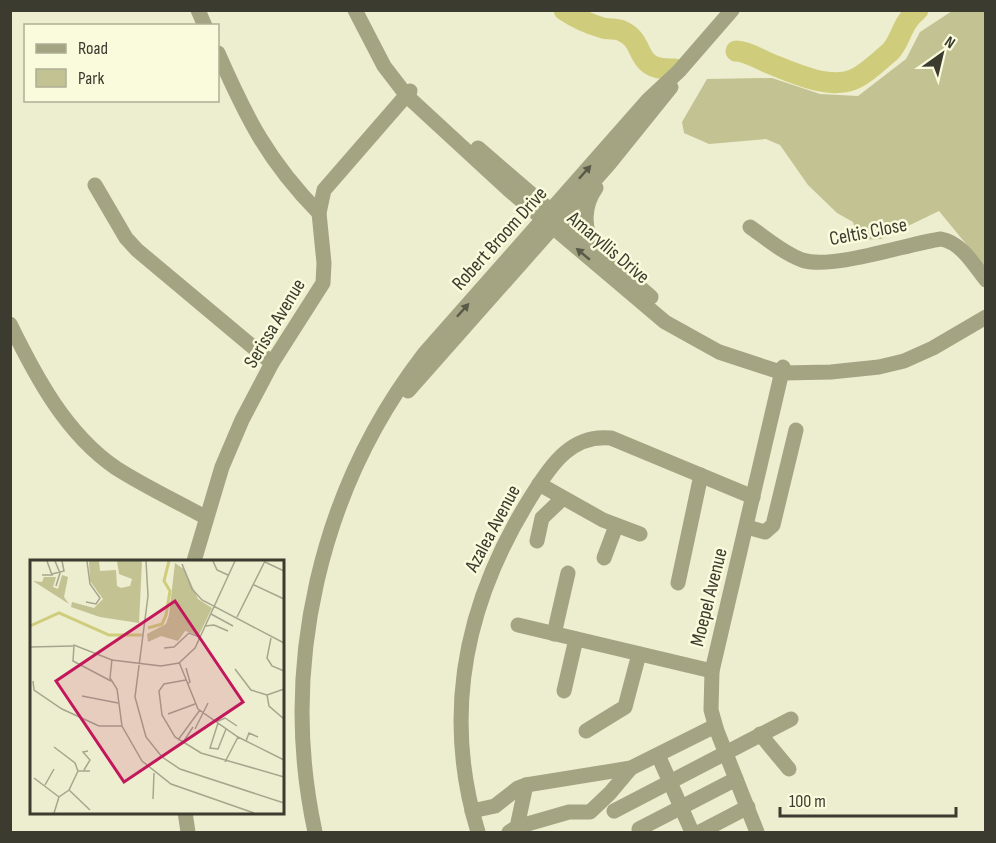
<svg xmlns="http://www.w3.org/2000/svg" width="996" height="843" font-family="'Sofia Sans Condensed',sans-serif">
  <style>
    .green { fill: #c3c292 }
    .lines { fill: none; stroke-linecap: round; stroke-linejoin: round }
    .river { stroke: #cfcd7c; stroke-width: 21 }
    .minor { stroke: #a4a483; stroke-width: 15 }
    .oneway { fill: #5a5a48 }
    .labels { text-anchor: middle; stroke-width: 5; stroke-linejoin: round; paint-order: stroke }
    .street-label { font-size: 20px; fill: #3b3b2f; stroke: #fafadc }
    .inset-river { fill: none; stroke: #cfcd7c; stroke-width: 3 }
    .inset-road { fill: none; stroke: #a6a68f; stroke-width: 1.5 }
    .view { fill: #c2185b; fill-opacity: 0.15; stroke: #c2185b; stroke-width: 3 }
    .inset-edge { fill: none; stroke: #3b3b2f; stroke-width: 3 }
  </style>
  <rect width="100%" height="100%" fill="#ededcf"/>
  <polygon class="green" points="952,11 985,11 985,267 939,211 881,239 858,240 853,222 837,213 808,185 780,145 766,139 709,144 684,133 682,122 707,79 772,78 820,94 858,96 906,59 920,32"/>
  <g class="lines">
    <g class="river">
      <path d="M564,10c12,8 25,14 39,18 6,2 13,0 19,3 26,11 9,40 53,38"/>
      <path d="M736,51c14,1 22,8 35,13 22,9 57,25 81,16 12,-4 28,-20 38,-28 12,-12 10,-28 28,-42"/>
    </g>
    <g class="minor">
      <polyline points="198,10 205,26"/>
      <polyline points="355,10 384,66 407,96 509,190 665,322 719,352 783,373 831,372 879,367 904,361 933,348 986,317"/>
      <path d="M218,53c29,66 50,108 101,160"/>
      <polyline points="478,148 651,297"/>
      <polyline points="95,185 126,238 137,250 272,363"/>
      <path d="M750,227c16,11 33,26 52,33 31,10 104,-16 139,-21 21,4 32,25 45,41"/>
      <path d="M595,246c-13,-18 -11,-41 1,-58"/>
      <path d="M10,324c26,53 56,110 106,144 28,18 60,33 89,49"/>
      <polyline points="408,391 609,164 671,87"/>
      <polyline points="539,484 603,520 640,534"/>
      <polyline points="747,527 765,532 773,525 796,430"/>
      <polyline points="537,541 542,518 562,499"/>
      <polyline points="604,558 616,526"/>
      <polyline points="194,561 222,467 242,420 272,363 323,283 324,263 319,213 324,190 410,91"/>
      <polyline points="678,583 701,475"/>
      <polyline points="518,625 712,671"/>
      <polyline points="554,634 568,573"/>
      <polyline points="564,691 576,639"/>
      <polyline points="586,731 625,707 639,654"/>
      <polyline points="760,734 789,769"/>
      <polyline points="658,755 692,832"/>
      <polyline points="472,811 495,806 518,788 526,785 631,768 715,726"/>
      <polyline points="614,811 791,719"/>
      <polyline points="185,812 188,832"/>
      <polyline points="517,827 526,785"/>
      <polyline points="639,829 736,779"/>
      <path d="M315,832c-36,-166 5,-343 109,-478l224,-254 31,-29 53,-61"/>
      <path d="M478,832c-37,-121 -11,-235 56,-340 19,-29 38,-58 77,-54l142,59"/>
      <polyline points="509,832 517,827 569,812 590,812 610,793 631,768"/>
      <polyline points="700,832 748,807"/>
      <polyline points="757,832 717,731 711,710 712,671 783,367"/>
    </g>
  </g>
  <defs><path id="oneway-solid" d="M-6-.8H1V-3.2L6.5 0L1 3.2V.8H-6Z" transform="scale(1.5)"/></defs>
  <g class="oneway">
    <use href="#oneway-solid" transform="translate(585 172) rotate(-48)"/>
    <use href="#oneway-solid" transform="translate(583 254) rotate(-140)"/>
    <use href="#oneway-solid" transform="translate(463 310) rotate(-48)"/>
  </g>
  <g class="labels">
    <g class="street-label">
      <text transform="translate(868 231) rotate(-11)" y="7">Celtis Close</text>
      <text transform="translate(499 238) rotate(-48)" y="7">Robert Broom Drive</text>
      <text transform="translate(609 247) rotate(40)" y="7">Amaryllis Drive</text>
      <text transform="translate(274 323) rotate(-59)" y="7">Serissa Avenue</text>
      <text transform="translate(492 528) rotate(-62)" y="7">Azalea Avenue</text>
      <text transform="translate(708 597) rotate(-76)" y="7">Moepel Avenue</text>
    </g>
  </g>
  <g transform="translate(30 560)">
    <rect width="254" height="254" fill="#ededcf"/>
    <path d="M59,1h10l1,10 16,-1 1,16 4,2 9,-2 2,-7 -13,-5 -2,-13h25l-3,62 -39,-6 -29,-10 1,-5 22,6 9,-9 -13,-18zM145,3l10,7 13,29 14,9 -13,27 -14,-4 -7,10 -17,-5 -13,6 -1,-8 19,-10 3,-9zM32,15l6,2 -4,20 5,7 -36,-23 9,1 2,-5h12l-3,10 5,2z" fill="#c3c292"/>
    <path class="inset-river" d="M0,66l29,-13 50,22h33M118,68l14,-4 4,-9 4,-24 -6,-10 5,-20"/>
    <path class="inset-road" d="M25,1l5,12 -4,13M116,1l2,35 -13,101 11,40 16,20 18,12 104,34M183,1l4,9 11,5M235,2l19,9M152,4l10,25 10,11 82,43M22,14l12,-3 -2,-10M12,15h10l-5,-14M224,25l30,14M56,42l10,2 4,-6 -10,-14 -3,-23M181,54l22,12M207,57l28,-56M175,66l9,-1 14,6M241,78l-4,20 5,8 12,5M0,87l43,-1M134,88l10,-1 15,-14 11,4M82,99l-2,19 7,11 5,37 20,35 29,23 83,29M149,102l19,47 40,28 46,23M156,108l4,14 -3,2M205,109l16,21 16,5M156,120l-22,4 -5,7 3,24 13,22 26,16 83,24M3,121l1,9 28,19 37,17h23M81,121l-38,-20 1,-16 38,15 49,6 18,-3 16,-15 40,-87M254,129l-17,6 2,11 15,13M52,136l36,7M138,154l27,-10M186,162l9,-4 12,8M188,163l-8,25 8,1 8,-20M165,169l13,-26M148,180l22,-30M216,181l3,-8 9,4M152,184l11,-17M24,187l21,16 3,8h12M195,202l13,-25M54,210l6,-10 -7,-8 5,-1M4,218l25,19M15,225l9,-16M39,230l21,20M123,239l1,-26M24,253l5,-16 10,-7 9,-19"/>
    <path class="view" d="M145,41l68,101 -119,80 -68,-101z"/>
    <rect width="254" height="254" class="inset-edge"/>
  </g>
  <rect width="996" height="843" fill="none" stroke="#3b3b2f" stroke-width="24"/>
  <rect x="24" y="24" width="195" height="78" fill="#fafadc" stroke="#aeae97" stroke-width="1.5"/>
  <rect x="36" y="44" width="30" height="9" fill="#a4a483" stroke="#aeae97" stroke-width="1.5"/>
  <text x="78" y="54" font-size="18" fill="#3b3b2f">Road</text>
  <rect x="36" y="69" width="30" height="18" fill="#c3c292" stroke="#aeae97" stroke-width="1.5"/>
  <text x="78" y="84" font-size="18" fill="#3b3b2f">Park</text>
  <g transform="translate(942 54) rotate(34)" stroke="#fafadc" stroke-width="4.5" paint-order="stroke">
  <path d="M0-4.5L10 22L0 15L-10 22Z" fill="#3b3b2f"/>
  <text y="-9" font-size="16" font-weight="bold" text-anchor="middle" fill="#3b3b2f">N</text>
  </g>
  <path d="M780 807v9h176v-9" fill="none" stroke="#3b3b2f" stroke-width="3"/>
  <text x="789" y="807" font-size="18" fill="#3b3b2f" stroke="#fafadc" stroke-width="4.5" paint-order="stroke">100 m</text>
</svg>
